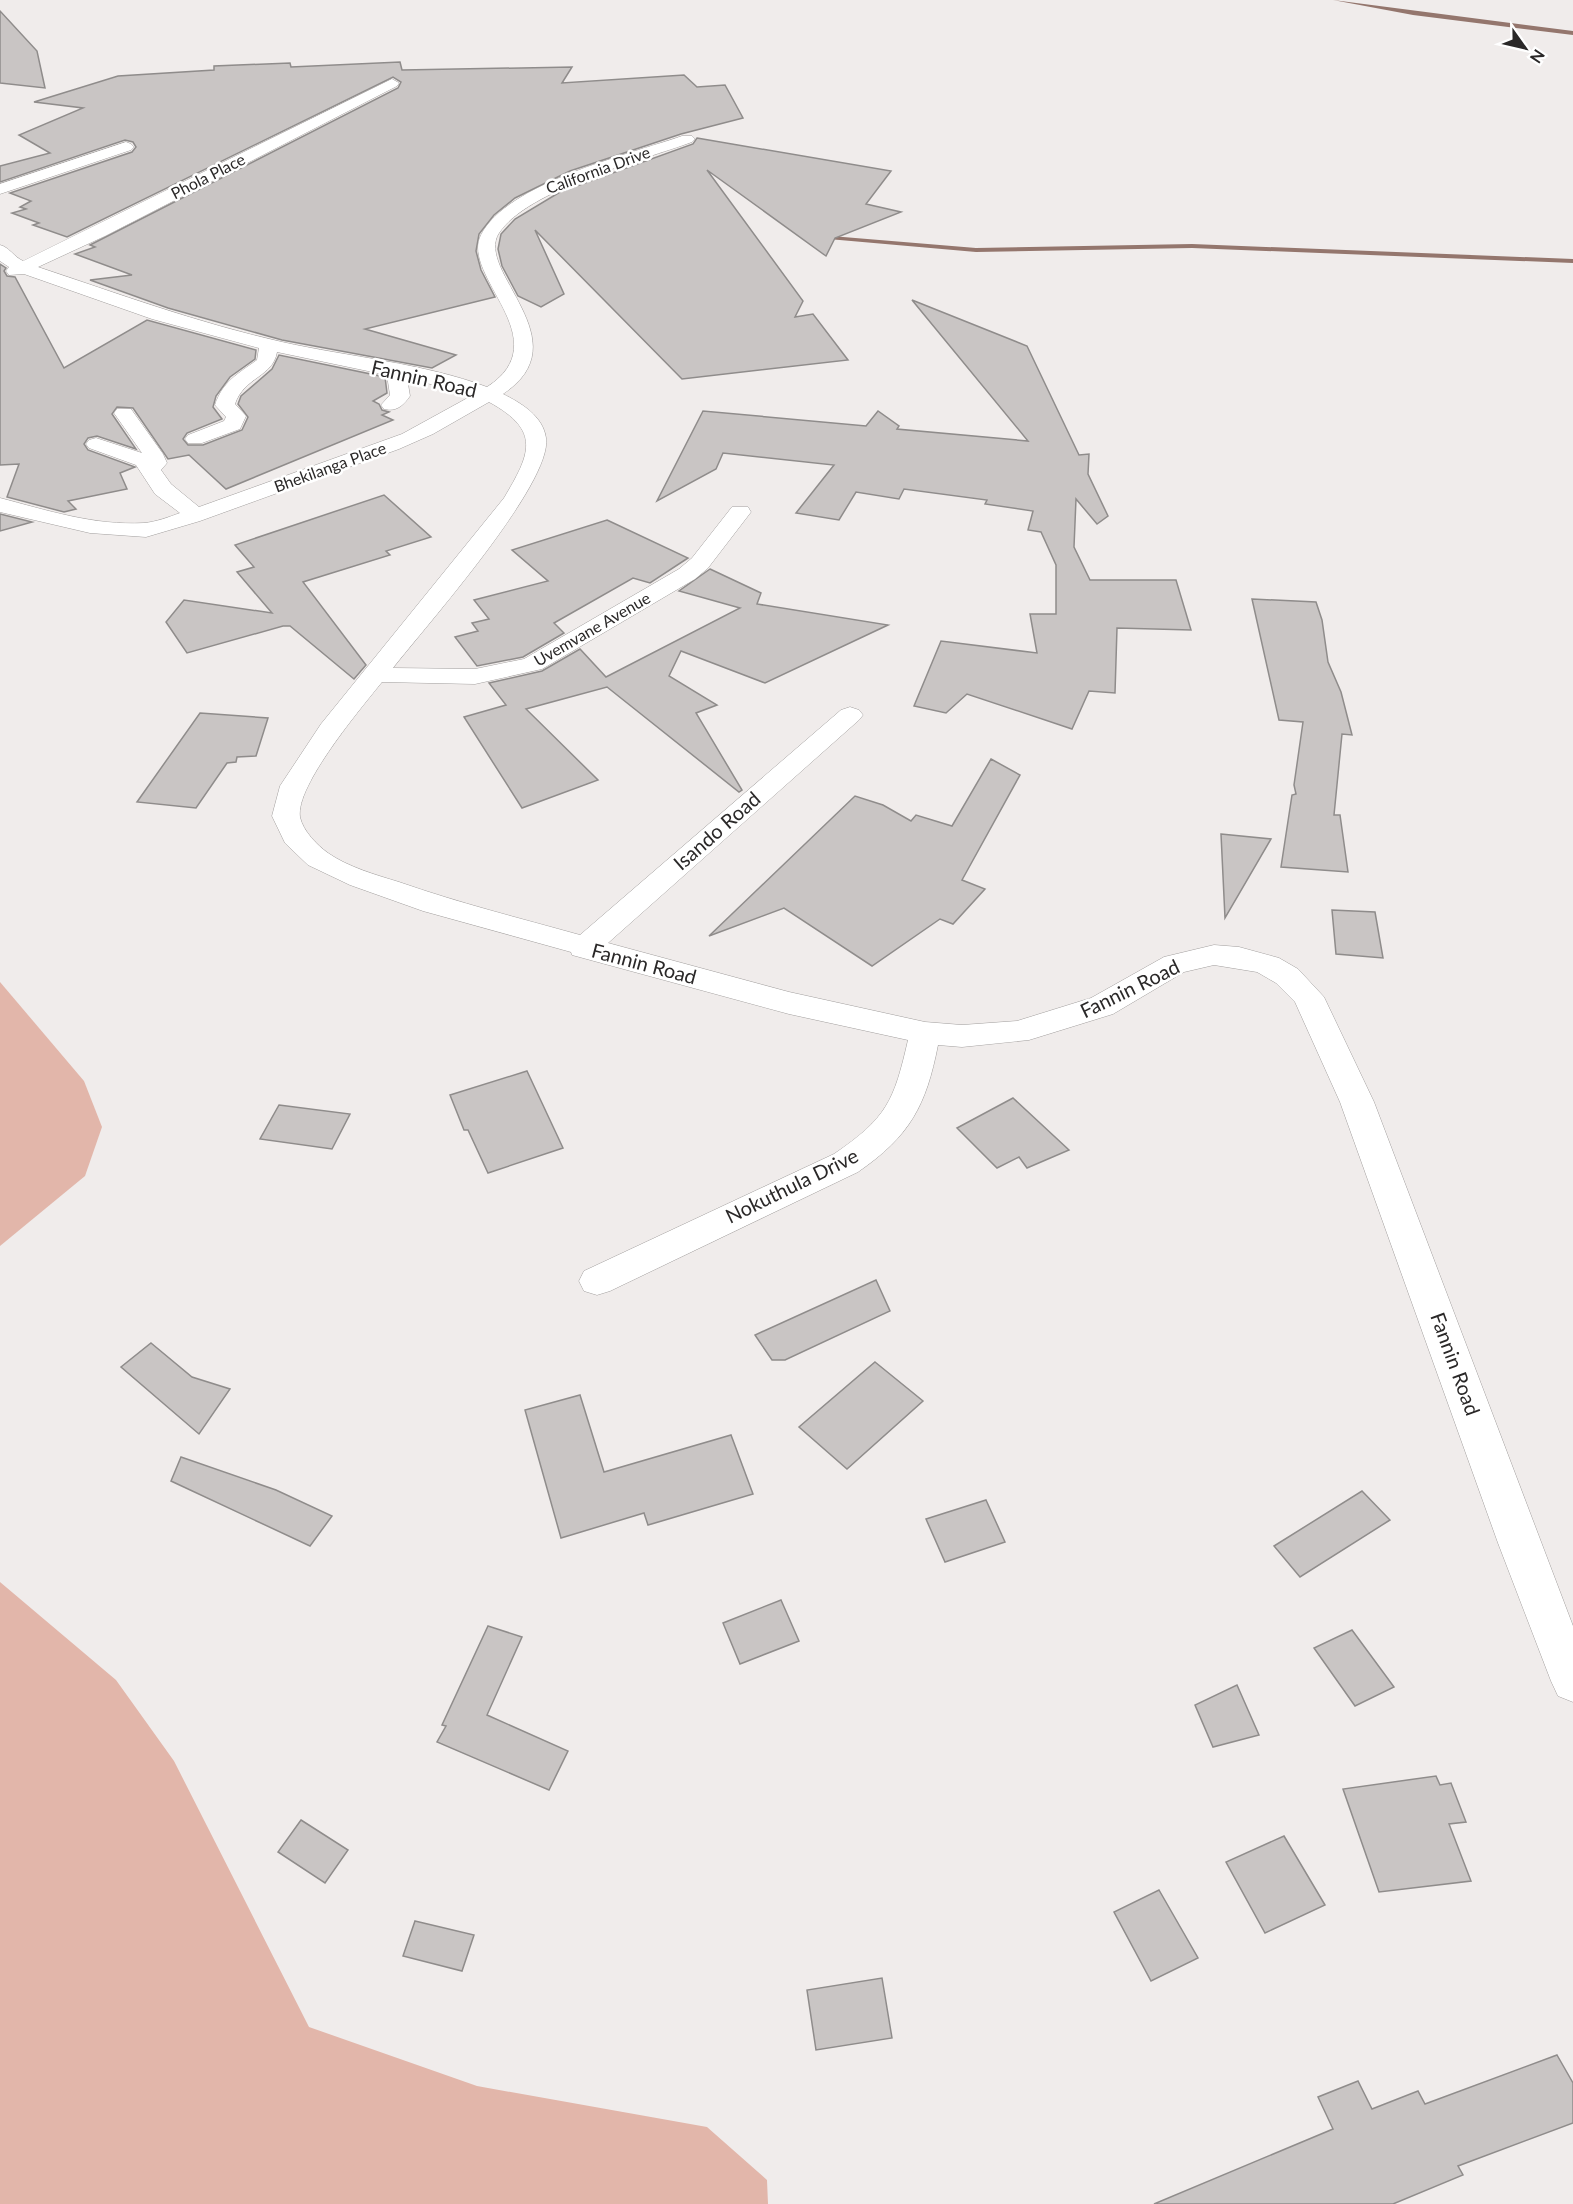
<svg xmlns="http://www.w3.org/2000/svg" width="1573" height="2204" font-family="Lato,sans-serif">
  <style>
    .green { fill: #e2b6aa }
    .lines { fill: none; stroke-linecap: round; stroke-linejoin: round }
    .stream { fill: #94766d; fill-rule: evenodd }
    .building { fill: #c9c5c4; stroke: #8f8c8b; stroke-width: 1.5 }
    .minor-casing { stroke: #a29f9e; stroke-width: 1 }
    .minor { fill: #fff; fill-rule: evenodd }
    .labels { text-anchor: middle; stroke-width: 5; stroke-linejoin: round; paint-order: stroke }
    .far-street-label { font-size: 16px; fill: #2a2828; stroke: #fff }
    .street-label { font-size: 20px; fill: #2a2828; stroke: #fff }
  </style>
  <rect width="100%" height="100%" fill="#f0eceb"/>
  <g class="green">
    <polygon points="0,982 84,1081 102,1127 85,1176 0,1246"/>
    <polygon points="0,1582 116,1680 174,1761 309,2027 477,2086 707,2127 767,2180 768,2204 0,2204"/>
  </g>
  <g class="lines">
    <g class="stream">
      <polygon points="1333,0 1573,31 1573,35 1413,15"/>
      <polygon points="819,235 976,248 1192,244 1573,259 1573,263 1192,248 976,252 817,238"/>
    </g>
  </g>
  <g class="building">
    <polygon points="0,11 37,51 45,88 0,83"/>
    <polygon points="400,62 402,70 572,67 562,83 684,75 697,87 725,85 743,118 681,134 570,171 515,198 494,215 479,234 476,251 481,270 495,297 365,329 456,355 432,368 282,340 168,308 90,280 132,275 75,254 95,247 90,245 398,88 401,82 393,77 67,237 33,225 39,223 12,213 26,209 20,207 31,201 10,193 132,152 136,147 133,142 125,140 0,182 0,166 50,153 19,135 83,108 34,102 118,76 214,70 214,66 290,63 291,67"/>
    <polygon points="697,138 891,171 866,204 901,212 835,238 826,256 707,170 803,301 795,317 813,314 848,360 682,379 535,230 564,294 541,307 518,296 502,266 498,249 501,234 515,219 560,192 693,144"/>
    <polygon points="0,264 6,268 4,271 7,276 15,277 64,368 147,320 256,350 255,359 230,377 216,396 213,407 222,419 187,433 183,439 188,445 203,445 242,430 248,417 238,404 241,396 272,369 279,355 385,377 387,393 373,401 379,404 382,410 389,412 382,415 393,420 226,489 189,455 168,459 133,408 117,407 112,414 136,449 97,436 88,438 84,444 88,450 135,467 120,473 127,489 68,501 76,509 64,512 7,497 19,464 0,465"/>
    <polygon points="912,300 1027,346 1079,455 1089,454 1088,474 1108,516 1097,524 1076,499 1074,547 1090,580 1176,580 1191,630 1117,628 1115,693 1089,691 1072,729 967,694 946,713 914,706 941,641 1037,653 1030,614 1056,614 1056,565 1041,532 1028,530 1033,511 985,504 987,500 904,489 899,499 856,492 839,520 796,513 834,465 723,453 716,469 657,501 703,411 866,426 878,411 899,426 897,429 1028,441"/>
    <polygon points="384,495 431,537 386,551 390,555 303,582 366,665 354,679 290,626 283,626 187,653 166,622 184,600 272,613 237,572 254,567 235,545"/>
    <polygon points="0,514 32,522 0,531"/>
    <polygon points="607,520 688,558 650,583 633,578 554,623 564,633 523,657 477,666 455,637 478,631 472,623 489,619 474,600 548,581 512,550"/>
    <polygon points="710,569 761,593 757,604 888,625 765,683 681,651 669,676 717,705 696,713 742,790 739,792 607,687 526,709 598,780 522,808 464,717 506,705 489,683 542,671 580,649 606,677 740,608 679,591"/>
    <polygon points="1252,599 1316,602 1322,620 1328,662 1341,692 1352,735 1342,734 1334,815 1340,815 1348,872 1281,867 1292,795 1296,794 1294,785 1303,722 1279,720"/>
    <polygon points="200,713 268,718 256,756 237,757 236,762 227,763 196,808 137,802"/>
    <polygon points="991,759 1020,775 962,880 985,889 953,924 940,919 872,966 784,908 709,936 855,796 883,805 911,821 916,815 952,826"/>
    <polygon points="1221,834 1271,839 1225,918"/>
    <polygon points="1332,910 1375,912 1383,958 1336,954"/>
    <polygon points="527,1071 563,1148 488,1173 468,1130 464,1130 450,1095"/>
    <polygon points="1013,1098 1069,1150 1027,1168 1019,1157 997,1168 957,1128"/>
    <polygon points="279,1105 350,1114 332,1149 260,1139"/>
    <polygon points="876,1280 890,1311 785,1360 772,1360 755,1335"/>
    <polygon points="151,1343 192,1377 230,1389 199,1434 121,1367"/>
    <polygon points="875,1362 923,1401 847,1469 799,1427"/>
    <polygon points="580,1395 604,1472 731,1435 753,1494 648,1525 644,1513 561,1538 525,1410"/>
    <polygon points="181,1457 276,1490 332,1516 310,1546 171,1481"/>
    <polygon points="1362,1491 1390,1520 1300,1577 1274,1546"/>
    <polygon points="986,1500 1005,1542 945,1562 926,1519"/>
    <polygon points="781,1600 799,1641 740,1664 723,1623"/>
    <polygon points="488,1626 522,1637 487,1715 568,1751 549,1790 437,1742 446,1726 442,1725"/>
    <polygon points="1352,1630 1394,1687 1355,1706 1314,1648"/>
    <polygon points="1237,1685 1259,1735 1213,1747 1195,1705"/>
    <polygon points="1436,1776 1440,1785 1451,1783 1466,1822 1449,1824 1471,1881 1379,1892 1343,1789"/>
    <polygon points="301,1820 348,1850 325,1883 278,1852"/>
    <polygon points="1284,1836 1325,1905 1265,1933 1226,1862"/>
    <polygon points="1159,1890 1198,1958 1151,1981 1114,1912"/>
    <polygon points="415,1921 474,1935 462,1971 403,1956"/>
    <polygon points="882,1978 892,2038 816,2050 807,1990"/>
    <polygon points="1557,2055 1573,2083 1573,2123 1458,2166 1463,2175 1393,2204 1154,2204 1333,2129 1318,2097 1358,2081 1372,2109 1418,2091 1425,2104"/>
  </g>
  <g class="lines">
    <g class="minor-casing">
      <g id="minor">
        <path d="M392,79l7,4 -2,3 -292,150 -67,31c81,27 160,56 244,75 67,15 141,21 205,45 73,-47 -27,-111 -6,-152 26,-52 147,-80 201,-99h10l3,3 -3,3c-49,18 -165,48 -193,91 -25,38 84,108 4,161 18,9 40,22 43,44 7,45 -121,189 -153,230l82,1 49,-10 155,-90 13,-11 40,-51h16l3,5 -43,56 -13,11 -153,90 -67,15 -93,-2c-20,25 -87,104 -82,135 3,14 17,28 28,36 20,14 48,22 71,29 60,21 120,36 181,53l261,-225 9,-3 9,3 4,5 -4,5 -251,223 181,49 136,30 37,3 55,-4 74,-23 73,-41 50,-12 25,2 40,11 19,11 26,28 50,105 199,524v76l-15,-6 -7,-15 -53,-138 -158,-441 -45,-100 -19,-19 -19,-11 -43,-7 -30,7 -71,42 -84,26 -67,7 -24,-2c-12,61 -28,91 -80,127l-248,119 -13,4 -13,-4 -5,-10 5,-10 250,-117c53,-36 60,-53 74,-114l-119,-26 -217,-59 -1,-3 -148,-41 -73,-26 -42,-20 -23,-22 -13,-27 8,-30 41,-62 183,-226c26,-44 38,-67 -15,-96l-56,32 -34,15 -199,72 -54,16 -56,-4 -90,-21v-14c46,12 95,28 144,25 12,-1 25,-6 36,-10l-25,-19 -19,-29 -47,-17 -3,-4 3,-4 7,-2 46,15 -28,-40 3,-4h14l32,45 4,9 -6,7 10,14 28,23 203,-73 71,-39 -66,-17 3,18c-7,10 -14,16 -26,13l-3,-4 9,-10 -3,-20 -110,-23c-4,25 -33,25 -42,52l11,12 -6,13 -38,14h-14l-3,-4 3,-4 36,-14 2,-4 -11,-12c8,-24 23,-31 42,-45l2,-12 -107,-29 -128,-45 -15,1 -3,-4 3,-4 -9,-6v-16c9,2 14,12 23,16z"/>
        <polygon points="126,142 131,144 134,147 131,150 0,194 0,184"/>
      </g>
    </g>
    <use href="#minor" class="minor"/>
  </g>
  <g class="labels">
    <g class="far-street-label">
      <text transform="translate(598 170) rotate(-20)" y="6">California Drive</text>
      <text transform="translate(208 176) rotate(-27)" y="6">Phola Place</text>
      <text transform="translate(330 467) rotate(-20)" y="6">Bhekilanga Place</text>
      <text transform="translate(592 629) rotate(-30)" y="6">Uvemvane Avenue</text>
    </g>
    <g class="street-label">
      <text transform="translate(424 379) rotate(13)" y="7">Fannin Road</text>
      <text transform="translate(717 831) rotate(-41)" y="7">Isando Road</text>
      <text transform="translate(644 964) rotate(15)" y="7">Fannin Road</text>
      <text transform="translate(1130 989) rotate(-26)" y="7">Fannin Road</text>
      <text transform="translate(792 1186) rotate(-26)" y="7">Nokuthula Drive</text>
      <text transform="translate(1455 1364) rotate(70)" y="7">Fannin Road</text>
    </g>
  </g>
  <g transform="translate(1525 48) rotate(124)" stroke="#ffffff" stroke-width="4.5" paint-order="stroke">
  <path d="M0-4.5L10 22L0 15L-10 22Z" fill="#2a2828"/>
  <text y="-9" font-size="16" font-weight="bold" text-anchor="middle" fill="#2a2828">N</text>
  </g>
</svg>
